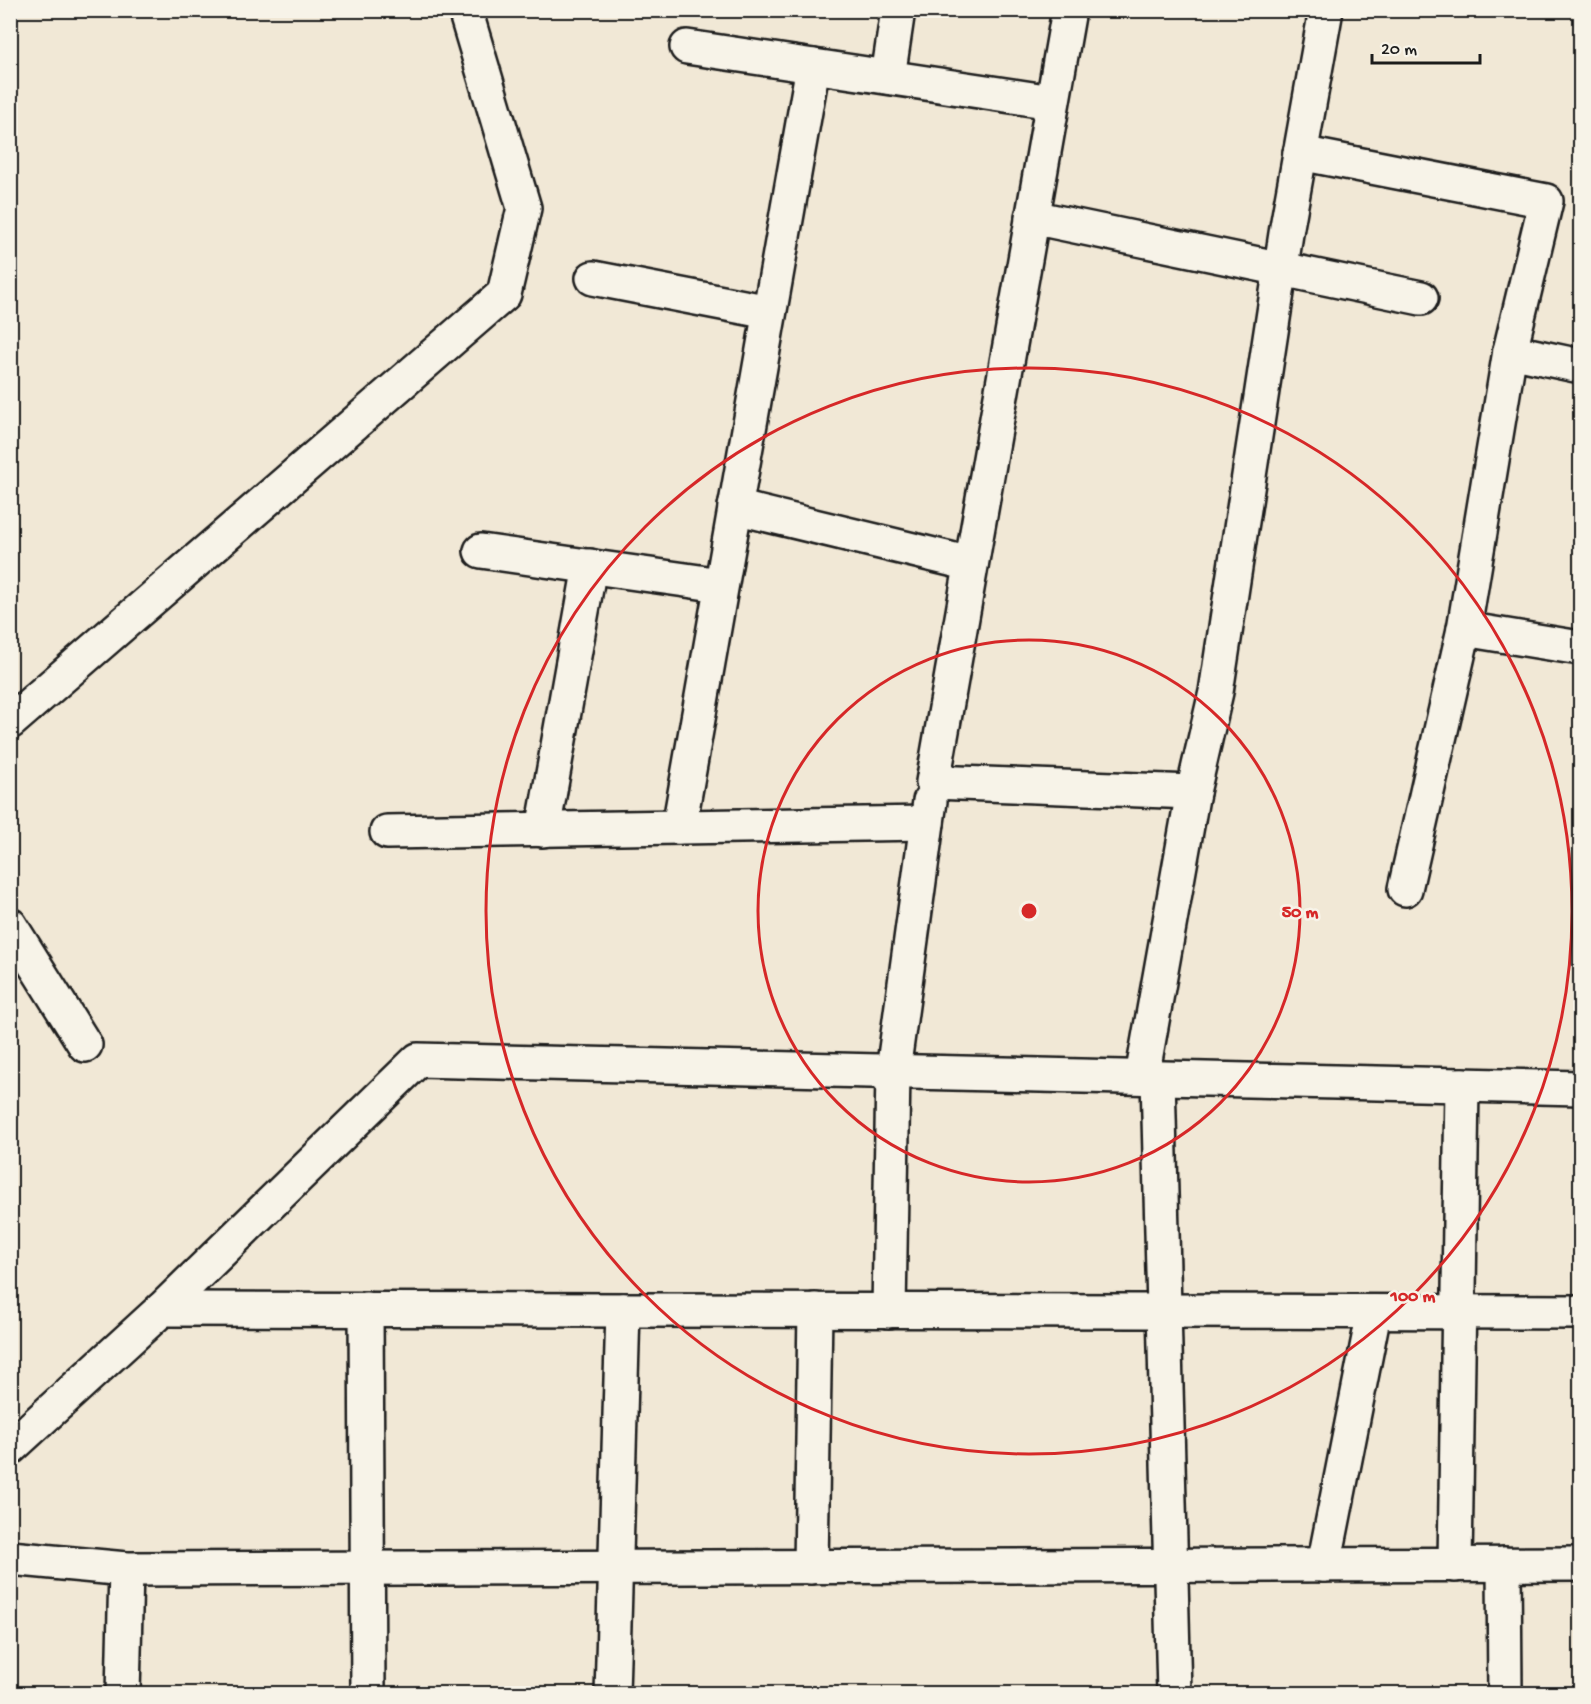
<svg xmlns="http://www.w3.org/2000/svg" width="1591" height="1704" font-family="'Gochi Hand',sans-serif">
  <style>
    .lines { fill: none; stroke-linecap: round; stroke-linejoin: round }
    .minor-casing { stroke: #1c1c1c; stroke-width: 38 }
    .minor { stroke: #f7f3e8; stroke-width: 33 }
    .ring { fill: none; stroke: #d62828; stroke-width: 3 }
    .centre { fill: #d62828; stroke: #f7f3e8; stroke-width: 3 }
    .ring-label { font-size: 18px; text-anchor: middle; font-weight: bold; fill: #d62828; stroke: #f7f3e8; stroke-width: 5; stroke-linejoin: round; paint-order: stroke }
  </style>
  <rect width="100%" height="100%" fill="#f1e8d6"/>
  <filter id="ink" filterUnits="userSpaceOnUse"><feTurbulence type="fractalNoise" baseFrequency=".0167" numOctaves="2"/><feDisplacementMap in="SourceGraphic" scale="12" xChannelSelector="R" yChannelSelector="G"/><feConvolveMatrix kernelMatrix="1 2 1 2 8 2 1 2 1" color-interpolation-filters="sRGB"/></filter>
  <g filter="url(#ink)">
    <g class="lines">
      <g class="minor-casing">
        <g id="minor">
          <polyline points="1069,10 933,782 1193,792 1216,692 1287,227 1326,10"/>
          <polyline points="687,47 1052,102"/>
          <polyline points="888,77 898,10"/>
          <polyline points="1300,153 1546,201 1510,351 1464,629 1580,648"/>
          <polyline points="1032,217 1421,298"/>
          <polyline points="593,278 769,312"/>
          <polyline points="1510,351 1580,366"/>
          <polyline points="735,507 971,564"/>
          <polyline points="481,551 721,585"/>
          <polyline points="10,722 504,294 524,208 465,10"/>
          <polyline points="679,827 813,66"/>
          <polyline points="543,830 590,566"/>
          <polyline points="387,832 927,823"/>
          <polyline points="1405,889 1464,629"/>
          <polyline points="10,925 85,1045"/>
          <polyline points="1142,1077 1193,792"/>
          <polyline points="1158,1078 1174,1694"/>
          <polyline points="162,1309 1580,1312"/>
          <polyline points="366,1309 368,1694"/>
          <polyline points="889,1311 893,1071 930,801"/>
          <polyline points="10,1448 162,1309 418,1060 1580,1088"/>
          <polyline points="10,1558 126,1569 1580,1564"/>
          <polyline points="1504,1564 1505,1694"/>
          <polyline points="1324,1565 1374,1312"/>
          <polyline points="1455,1565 1462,1085"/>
          <polyline points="811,1567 815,1310"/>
          <polyline points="123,1694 126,1569"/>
          <polyline points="612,1694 623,1310"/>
        </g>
      </g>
      <use href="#minor" class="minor"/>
    </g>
  </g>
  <g class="ring">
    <circle cx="1029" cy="911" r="271"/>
    <circle cx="1029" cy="911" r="543"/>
  </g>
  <circle cx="1029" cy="911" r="9" class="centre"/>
  <g class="ring-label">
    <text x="1300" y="917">50 m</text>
    <text x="1413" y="1301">100 m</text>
  </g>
  <rect width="1591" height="1704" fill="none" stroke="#f7f3e8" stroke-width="36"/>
  <rect x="18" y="18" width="1555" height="1668" fill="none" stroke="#1c1c1c" stroke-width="2" filter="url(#ink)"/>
  <path d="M1372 54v9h108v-9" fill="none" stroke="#1c1c1c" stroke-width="3"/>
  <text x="1381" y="54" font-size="18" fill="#1c1c1c" stroke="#f7f3e8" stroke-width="4.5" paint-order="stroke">20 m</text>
</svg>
